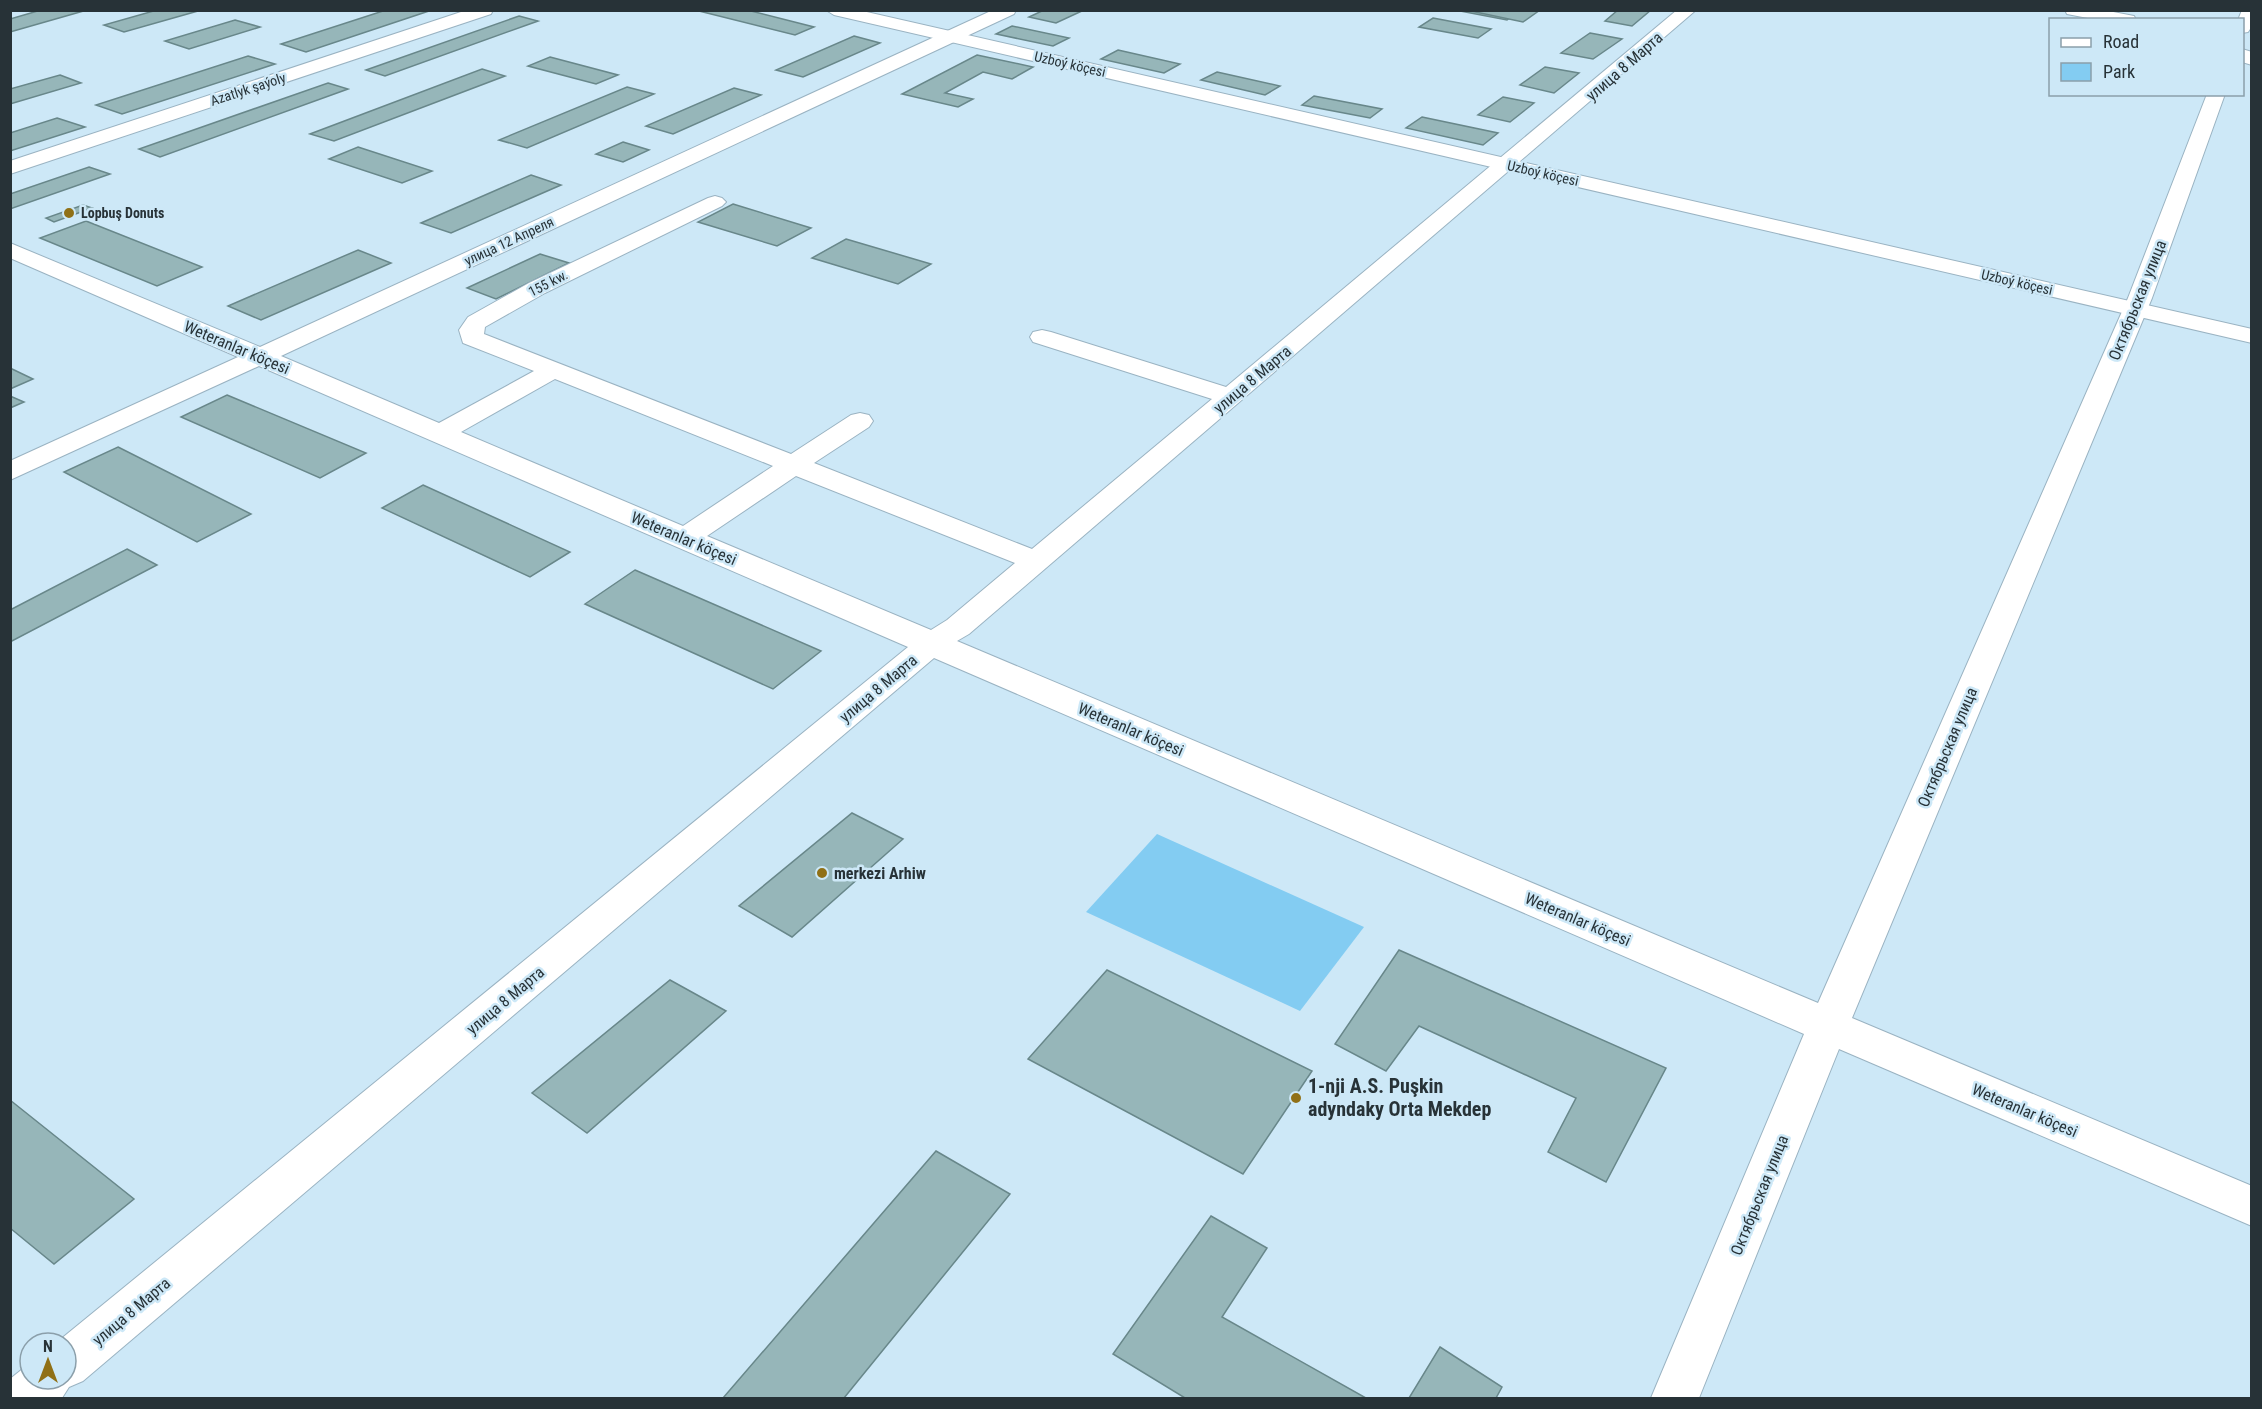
<svg xmlns="http://www.w3.org/2000/svg" width="2262" height="1409" font-family="'Roboto Condensed',sans-serif">
  <style>
    .green { fill: #83ccf2 }
    .building { fill: #96b6b9; stroke: #68878a; stroke-width: 1.5 }
    .lines { fill: none; stroke-linecap: round; stroke-linejoin: round }
    .street-casing { stroke: #9ab3c2; stroke-width: 2 }
    .secondary-casing { stroke: #9ab3c2; stroke-width: 2 }
    .street { fill: #fff; fill-rule: evenodd }
    .secondary { fill: #fff; fill-rule: evenodd }
    .poi-dot { fill: #907016; stroke: #cde8f7; stroke-width: 2 }
    .labels { text-anchor: middle; stroke-width: 5; stroke-linejoin: round; paint-order: stroke }
    .far-street-label { font-size: 14px; fill: #273237; stroke: #cde8f7 }
    .far-poi-label { font-size: 14px; font-weight: bold; fill: #273237; stroke: #cde8f7; text-anchor: start }
    .street-label { font-size: 16px; fill: #273237; stroke: #cde8f7 }
    .poi-label { font-size: 16px; font-weight: bold; fill: #273237; stroke: #cde8f7; text-anchor: start }
    .near-poi-label { font-size: 20px; font-weight: bold; fill: #273237; stroke: #cde8f7; text-anchor: start }
  </style>
  <rect width="100%" height="100%" fill="#cde8f7"/>
  <polygon class="green" points="1157,834 1364,927 1300,1011 1086,912"/>
  <g class="building">
    <polygon points="41,10 87,10 10,32 10,19"/>
    <polygon points="157,10 198,11 124,32 104,25"/>
    <polygon points="386,10 432,10 306,52 281,44"/>
    <polygon points="695,10 747,10 814,27 795,35"/>
    <polygon points="1044,10 1084,10 1056,23 1029,17"/>
    <polygon points="1455,10 1517,10 1519,11 1507,20"/>
    <polygon points="1466,10 1540,10 1523,22"/>
    <polygon points="1618,10 1651,10 1632,26 1605,21"/>
    <polygon points="519,16 538,21 385,76 366,70"/>
    <polygon points="1433,18 1491,29 1478,38 1419,27"/>
    <polygon points="235,20 260,27 189,49 165,41"/>
    <polygon points="1012,26 1069,38 1053,46 996,34"/>
    <polygon points="1590,33 1622,39 1593,59 1561,53"/>
    <polygon points="854,36 880,43 803,77 776,70"/>
    <polygon points="1118,50 1180,64 1164,73 1101,59"/>
    <polygon points="977,55 1033,67 1012,79 983,72 945,93 973,99 958,107 902,94"/>
    <polygon points="248,56 275,64 122,114 96,105"/>
    <polygon points="550,57 618,75 596,84 528,66"/>
    <polygon points="1545,67 1579,73 1554,93 1520,85"/>
    <polygon points="482,69 505,76 334,141 310,134"/>
    <polygon points="1217,72 1280,86 1265,95 1201,80"/>
    <polygon points="60,75 81,83 10,104 10,89"/>
    <polygon points="328,83 348,89 160,157 139,149"/>
    <polygon points="627,87 654,94 527,148 499,140"/>
    <polygon points="734,88 761,95 673,134 646,126"/>
    <polygon points="1314,96 1382,109 1370,118 1302,105"/>
    <polygon points="1503,97 1534,103 1510,122 1478,115"/>
    <polygon points="1422,117 1498,133 1483,145 1406,128"/>
    <polygon points="57,118 85,127 10,151 10,133"/>
    <polygon points="623,142 649,150 623,162 596,154"/>
    <polygon points="358,147 432,171 402,183 329,159"/>
    <polygon points="89,167 110,174 10,209 10,194"/>
    <polygon points="531,175 561,185 451,233 421,223"/>
    <polygon points="733,204 811,228 777,246 698,222"/>
    <polygon points="83,205 92,208 54,222 46,218"/>
    <polygon points="86,221 202,267 157,286 40,238"/>
    <polygon points="846,239 931,264 898,284 812,258"/>
    <polygon points="358,250 391,263 261,320 228,306"/>
    <polygon points="540,254 569,263 496,299 467,288"/>
    <polygon points="10,368 33,379 10,389"/>
    <polygon points="227,395 366,453 320,478 181,417"/>
    <polygon points="10,396 24,402 10,408"/>
    <polygon points="118,447 251,514 197,542 64,472"/>
    <polygon points="423,485 570,552 530,577 382,508"/>
    <polygon points="127,549 157,565 10,642 10,610"/>
    <polygon points="635,570 821,651 773,689 585,604"/>
    <polygon points="852,813 903,839 792,937 739,906"/>
    <polygon points="1399,950 1666,1068 1606,1182 1548,1152 1576,1098 1419,1026 1386,1071 1335,1044"/>
    <polygon points="1107,970 1312,1071 1243,1174 1028,1059"/>
    <polygon points="670,980 726,1011 587,1133 532,1093"/>
    <polygon points="10,1100 134,1199 54,1264 10,1228"/>
    <polygon points="936,1151 1010,1194 844,1398 723,1398"/>
    <polygon points="1211,1216 1267,1248 1222,1317 1366,1398 1185,1398 1113,1354"/>
    <polygon points="1440,1347 1502,1387 1496,1398 1409,1398"/>
  </g>
  <g class="lines">
    <g class="street-casing">
      <g id="street">
        <path d="M993,10h23l-2,4 -733,342 158,67 95,-52 -71,-28 -4,-13 9,-13 61,-34 179,-85 7,-2 7,2 4,4 -4,4 -177,87 -60,34 -1,7 307,120 60,-39 9,-2 9,2 4,6 -4,6 -55,36 218,86 180,-150 -179,-57 -3,-5 3,-5 9,-2 9,2 175,55 451,-377h19l-727,624 -12,7 861,362 310,-705 79,-204h18l-73,204 -300,720 400,168v40l-413,-177 -140,349h-48l153,-364 -870,-376 -851,723 -14,6 -7,11h-52v-19l20,-16v16h36v-36h-10l852,-696 -649,-281 -249,114v-19l228,-104 -228,-99v-15l250,104zM555,379l218,87 -90,60 -222,-94zM796,476l219,87 -68,57 -16,10 -224,-94z"/>
        <polygon points="2065,10 2103,10 2134,16 2136,20 2098,20 2067,14"/>
        <polygon points="2242,10 2252,10 2252,26 2248,32 2242,33 2242,20 2238,20"/>
        <polygon points="2242,49 2252,52 2252,65 2242,62"/>
      </g>
    </g>
    <g class="secondary-casing">
      <g id="secondary">
        <polygon points="467,10 493,10 491,14 10,174 10,161"/>
        <polygon points="826,10 858,10 2252,329 2252,343 834,15"/>
      </g>
    </g>
    <use href="#street" class="street"/>
    <use href="#secondary" class="secondary"/>
  </g>
  <g class="poi-dot">
    <circle cx="69" cy="213" r="6"/>
    <circle cx="822" cy="873" r="6"/>
    <circle cx="1296" cy="1098" r="6"/>
  </g>
  <g class="labels">
    <g class="far-street-label">
      <text transform="translate(1070 64) rotate(13)" y="5">Uzboý köçesi</text>
      <text transform="translate(248 89) rotate(-18)" y="5">Azatlyk şaýoly</text>
      <text transform="translate(1543 173) rotate(13)" y="5">Uzboý köçesi</text>
      <text transform="translate(509 241) rotate(-25)" y="5">улица 12 Апреля</text>
      <text transform="translate(2017 282) rotate(13)" y="5">Uzboý köçesi</text>
      <text transform="translate(548 283) rotate(-27)" y="5">155 kw.</text>
    </g>
    <g class="far-poi-label">
      <text x="81" y="218">Lopbuş Donuts</text>
    </g>
    <g class="street-label">
      <text transform="translate(1624 66) rotate(-41)" y="6">улица 8 Марта</text>
      <text transform="translate(2137 300) rotate(-68)" y="6">Октябрьская улица</text>
      <text transform="translate(237 347) rotate(23)" y="6">Weteranlar köçesi</text>
      <text transform="translate(1252 379) rotate(-40)" y="6">улица 8 Марта</text>
      <text transform="translate(684 538) rotate(23)" y="6">Weteranlar köçesi</text>
      <text transform="translate(878 688) rotate(-40)" y="6">улица 8 Марта</text>
      <text transform="translate(1131 729) rotate(23)" y="6">Weteranlar köçesi</text>
      <text transform="translate(1947 747) rotate(-67)" y="6">Октябрьская улица</text>
      <text transform="translate(1578 919) rotate(23)" y="6">Weteranlar köçesi</text>
      <text transform="translate(505 1000) rotate(-40)" y="6">улица 8 Марта</text>
      <text transform="translate(2025 1110) rotate(23)" y="6">Weteranlar köçesi</text>
      <text transform="translate(1759 1195) rotate(-68)" y="6">Октябрьская улица</text>
      <text transform="translate(131 1311) rotate(-40)" y="6">улица 8 Марта</text>
    </g>
    <g class="poi-label">
      <text x="834" y="879">merkezi Arhiw</text>
    </g>
    <g class="near-poi-label">
      <text x="1308" y="1093">1-nji A.S. Puşkin<tspan x="1308" dy="23">adyndaky Orta Mekdep</tspan></text>
    </g>
  </g>
  <rect width="2262" height="1409" fill="none" stroke="#273237" stroke-width="24"/>
  <rect x="2049" y="18" width="195" height="78" fill="#cde8f7" stroke="#8b9faa" stroke-width="1.5"/>
  <rect x="2061" y="38" width="30" height="9" fill="#ffffff" stroke="#8b9faa" stroke-width="1.5"/>
  <text x="2103" y="48" font-size="18" fill="#273237">Road</text>
  <rect x="2061" y="63" width="30" height="18" fill="#83ccf2" stroke="#8b9faa" stroke-width="1.5"/>
  <text x="2103" y="78" font-size="18" fill="#273237">Park</text>
  <g transform="translate(48 1361)"><circle r="28" fill="#cde8f7" stroke="#8b9faa" stroke-width="1.5"/>
  <path d="M0-4.5L10 22L0 15L-10 22Z" fill="#907016"/>
  <text y="-9" font-size="16" font-weight="bold" text-anchor="middle" fill="#273237">N</text>
  </g>
</svg>
